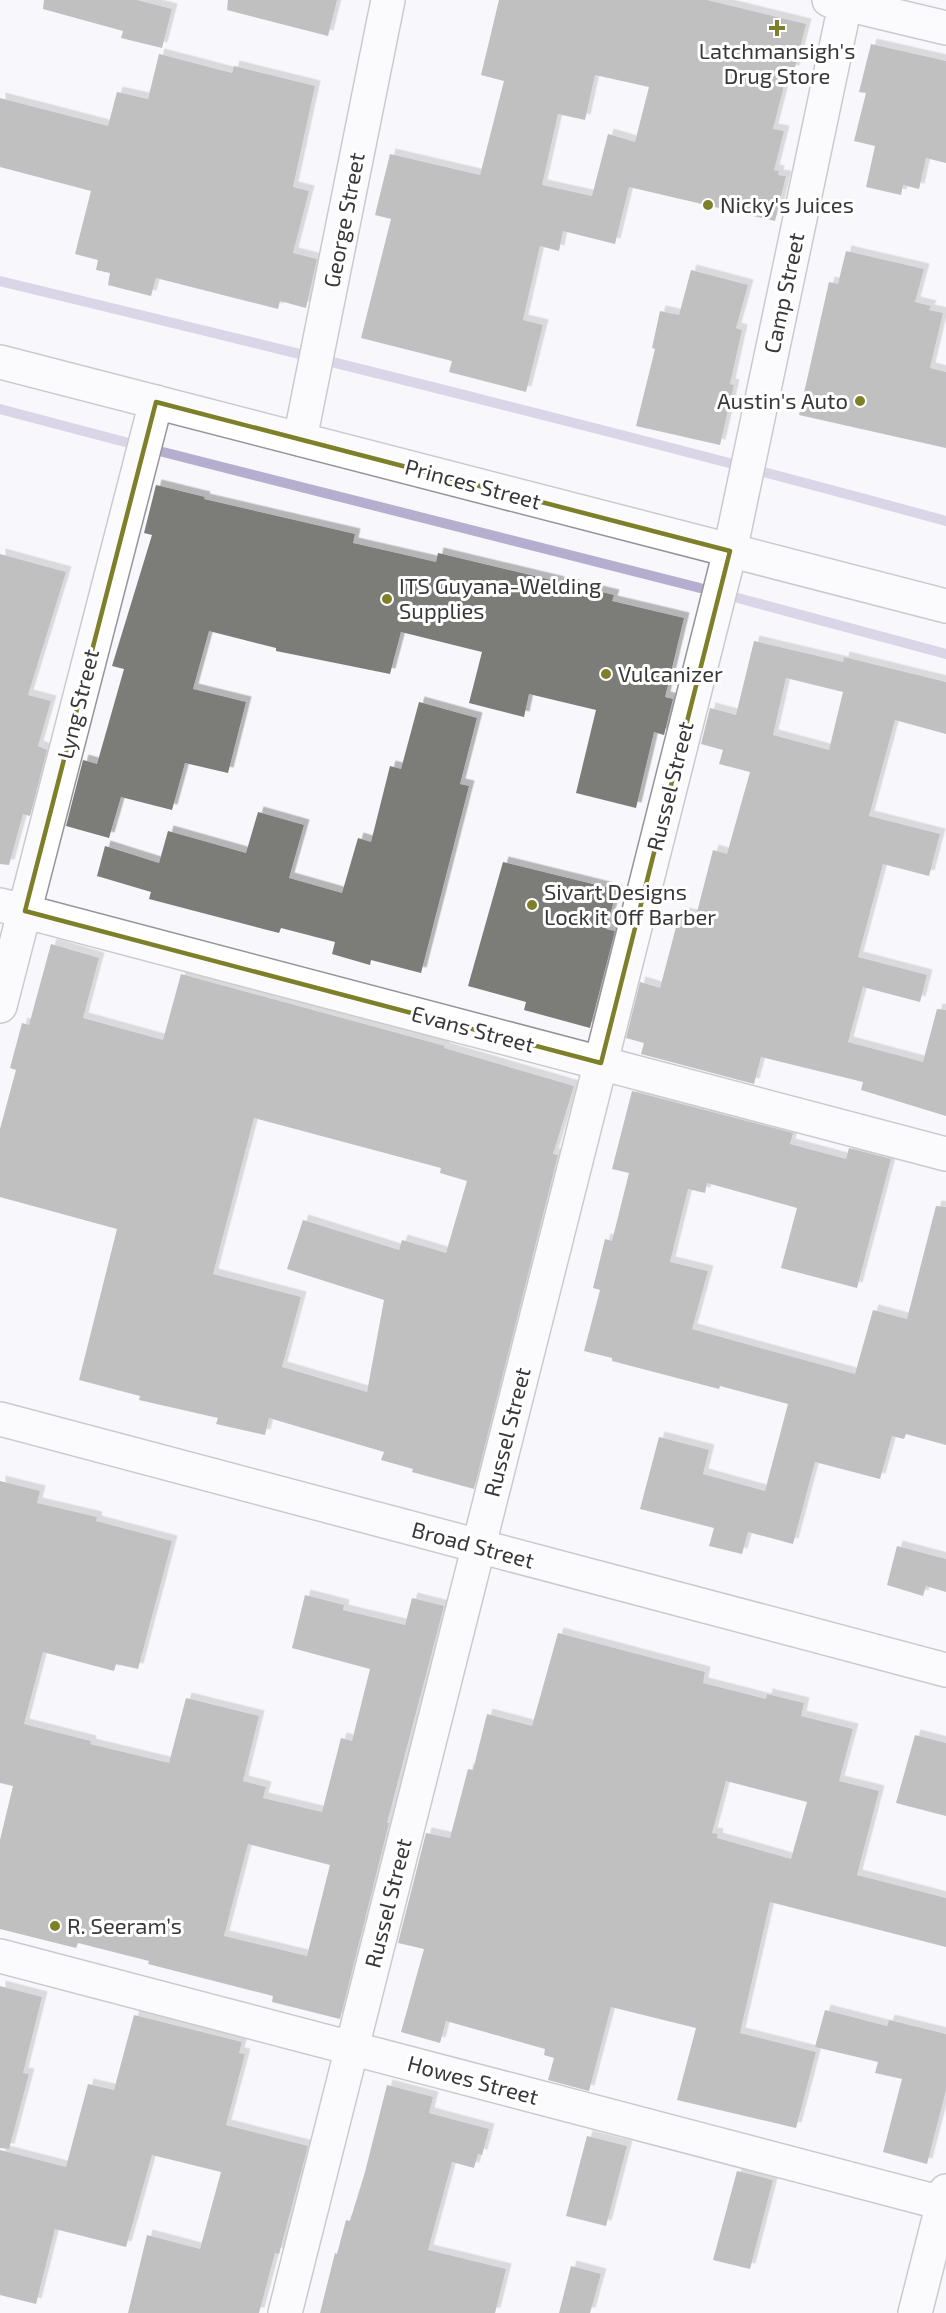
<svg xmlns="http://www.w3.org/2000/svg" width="946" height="2313" font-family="'Exo 2',sans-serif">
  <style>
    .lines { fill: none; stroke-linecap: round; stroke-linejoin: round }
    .stream { stroke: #b5aece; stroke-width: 10 }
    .building { fill: #7c7d79; fill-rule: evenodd; filter: url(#shadow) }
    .minor-casing { stroke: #959599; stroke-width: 36 }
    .minor { stroke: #fff; stroke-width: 33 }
    .marked { fill: none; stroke: #7d8029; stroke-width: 4.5; stroke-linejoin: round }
    .poi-dot { fill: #7d8029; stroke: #fff; stroke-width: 2 }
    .labels { text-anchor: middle; stroke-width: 6; stroke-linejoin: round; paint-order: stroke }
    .poi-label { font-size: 22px; fill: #383839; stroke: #fff; text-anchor: start }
    .street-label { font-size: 22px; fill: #383839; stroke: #fff }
  </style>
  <defs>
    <filter id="shadow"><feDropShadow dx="5.5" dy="-5.5" stdDeviation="0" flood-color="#0004"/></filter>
  </defs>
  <rect width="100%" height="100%" fill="#f8f7fb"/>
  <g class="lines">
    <g class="stream">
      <path d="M0,281c316,76 632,154 946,240"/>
      <polyline points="0,409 125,442"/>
      <polyline points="163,452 700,588"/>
      <polyline points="738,598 946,654"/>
    </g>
  </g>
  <g class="building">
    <polygon points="44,0 137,0 172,9 162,48 121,38 123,31 43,9"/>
    <polygon points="228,0 337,0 328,36 227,10"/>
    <path d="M499,0h208l99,24 -12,47 -6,-1 -15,59 11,2 -10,39 5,1 -1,4 8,1 -11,45 -146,-34 -14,57 -52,-13 -4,20 -19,-5 -17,74 20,5 -17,67 -77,-20 3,-11 -91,-23 30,-119 -16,-4 15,-61 90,21 24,-94 -23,-6zM595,75l54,12 -14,55 -27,-8 -16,62 -50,-11 16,-71 27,6z"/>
    <polygon points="871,44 946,61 946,163 926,158 919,189 903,185 901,195 866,187 875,146 854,141 866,93 859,92"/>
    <polygon points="159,54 232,73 234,66 315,86 293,187 309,191 293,253 317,259 306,308 280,301 278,309 156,278 151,296 108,285 110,273 96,270 98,260 75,254 91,191 0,167 0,98 108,126 117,92 148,99"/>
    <polygon points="846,251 924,269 915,302 931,306 929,310 943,313 930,368 946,372 946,448 799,415 829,282 838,284"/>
    <polygon points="691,270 748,285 736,328 742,330 730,384 734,385 720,445 636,426 655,349 652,348 660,311 679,315"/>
    <polygon points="156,485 205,497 204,499 355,534 353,543 436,562 438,553 614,595 612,601 684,618 665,697 673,699 664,735 654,732 636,808 576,793 596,710 529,694 524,717 469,703 482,652 401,632 390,674 276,651 276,648 209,631 193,689 246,702 228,773 185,763 172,810 121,797 109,838 66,826 83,760 97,764 124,669 112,666 152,535 144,533"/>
    <polygon points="0,554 66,572 28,695 51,701 38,746 47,750 30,816 23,814 9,865 0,864"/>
    <path d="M754,641l89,21 1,-5 102,25v52l-51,-14 -26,96 71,18 -11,42 -46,-12 -25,93 69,18 -7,27 -57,-15 -15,55 75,20 14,-53 9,1v106l-85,-26 2,-8 -102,-25 -7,27 -113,-30 3,-11 -18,-5 14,-56 20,6 20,-76 16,4 17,-66 14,4 23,-82 -31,-8 4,-14 -22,-6 9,-36 26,7zM786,678l57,14 -14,58 -56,-15z"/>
    <polygon points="419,702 477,718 460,784 469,786 421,973 371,960 370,965 332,954 335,942 281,928 279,933 149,899 151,892 97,876 105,846 159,863 168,831 246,853 258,812 304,825 289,878 342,893 358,838 371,842 390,766 401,769"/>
    <polygon points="503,862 617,890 606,929 615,931 590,1028 524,1010 526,1002 468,986"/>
    <path d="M51,944l48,14 -16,60 80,22 18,-66 264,72 -1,2 130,38 -21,68 5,1 -84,334 -62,-17 1,-3 -32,-9 3,-8 -115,-34 -4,17 -49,-11 2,-6 -79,-18 1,-4 -61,-16 38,-151 -117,-32v-68l16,-59 -6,-2 12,-45 7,2zM254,1118l187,50 -1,5 27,8 -21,72 -44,-13 -3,10 -96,-30 -16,49 97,31 -17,92 -85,-25 19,-70 -88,-23z"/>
    <polygon points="632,1091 793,1133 790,1144 846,1159 849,1148 891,1159 857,1288 781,1268 797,1208 707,1183 705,1193 688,1189 670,1262 708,1271 692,1329 855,1374 873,1310 907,1319 936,1206 946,1207 946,1445 906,1434 904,1439 892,1436 880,1479 815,1462 793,1544 748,1532 742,1554 709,1546 714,1528 640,1509 659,1437 709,1450 703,1474 765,1491 788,1404 720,1386 719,1389 612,1361 612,1358 584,1351 600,1290 593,1288 605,1239 612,1241 629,1173 612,1169"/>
    <path d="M0,1481l40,10 -3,12 60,14 -1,4 76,20 -34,128 -22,-5 -2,7 -71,-19 -19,72 67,17 -1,3 79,19 17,-65 73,18 -16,65 23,6 -3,11 59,14 19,-74 11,3 18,-72 -78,-21 13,-53 39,10 -1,5 62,15 7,-27 32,8 -57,217h2l-49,196 -68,-17 1,-6 -125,-32 1,-3 -71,-18 -2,5 -76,-19v-89l13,-54 -13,-3zM248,1844l82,21 -23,91 -83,-20z"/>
    <polygon points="897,1546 946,1559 946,1592 926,1586 923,1596 887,1585"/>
    <path d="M558,1633l147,39 -2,11 63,16 1,-5 37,9 -3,13 52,13 -14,52 40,10 -22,84 89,23v49l-176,-45 -30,131 76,19 -20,76 -119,-28 19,-72 -85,-21 -22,84 -41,-11 6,-22 -10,-3 1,-6 -99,-28 -6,22 -39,-11 23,-83 -26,-6 28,-110 24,5 18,-69 5,1 14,-56 45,12zM726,1781l81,21 -16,57 -74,-21 1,-4 -6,-1z"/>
    <polygon points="915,1735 946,1743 946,1816 896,1803"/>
    <polygon points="0,1986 42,1997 23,2073 29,2074 9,2149 0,2148"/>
    <polygon points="825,2010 887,2026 889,2020 946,2034 946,2090 927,2164 883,2152 902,2079 875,2073 878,2062 815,2047"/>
    <polygon points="134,2015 242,2042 239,2053 245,2054 226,2125 308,2146 279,2254 275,2253 259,2313 128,2313 147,2235 200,2249 221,2172 152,2155 126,2247 55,2229 36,2304 0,2295 0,2150 66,2167 88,2084 114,2090"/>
    <polygon points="387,2085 433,2097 429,2113 489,2129 482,2155 478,2154 474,2168 452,2162 428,2250 506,2269 495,2313 320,2313 335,2253 337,2254 346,2220 350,2221 365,2172"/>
    <polygon points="587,2136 627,2146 606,2226 566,2216"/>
    <polygon points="737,2171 773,2180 750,2269 713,2260"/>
    <polygon points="571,2266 601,2274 590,2313 559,2313"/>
  </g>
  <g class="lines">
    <g class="minor-casing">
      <g id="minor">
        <polyline points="829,0 946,28"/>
        <polyline points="0,362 946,606"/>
        <polyline points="300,439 388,0"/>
        <polyline points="0,905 946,1154"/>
        <polyline points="0,1006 156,402"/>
        <polyline points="0,1419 946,1670"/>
        <polyline points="0,1956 946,2204"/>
        <polyline points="285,2313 730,551 846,0"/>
        <polyline points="915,2313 946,2191"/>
      </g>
    </g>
    <use href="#minor" class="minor"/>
  </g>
  <path d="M0 0H946V2313H0ZM156,402l574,149 -129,512 -576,-152z" fill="#f8f7fb" fill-opacity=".55" fill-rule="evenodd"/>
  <path class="marked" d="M156,402l574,149 -129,512 -576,-152z"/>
  <g class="poi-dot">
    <path d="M774 19h6v6h6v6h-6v6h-6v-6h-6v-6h6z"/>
    <circle cx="708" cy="205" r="6"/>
    <circle cx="860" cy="401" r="6"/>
    <circle cx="387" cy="599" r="6"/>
    <circle cx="606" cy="674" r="6"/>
    <circle cx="532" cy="905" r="6"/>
    <circle cx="55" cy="1926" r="6"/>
  </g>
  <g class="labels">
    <g class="poi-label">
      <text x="777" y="59" text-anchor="middle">Latchmansigh's<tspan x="777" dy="25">Drug Store</tspan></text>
      <text x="720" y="213">Nicky's Juices</text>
      <text x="848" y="409" text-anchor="end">Austin's Auto</text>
      <text x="399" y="594">ITS Guyana-Welding<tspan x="399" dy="25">Supplies</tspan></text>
      <text x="618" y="682">Vulcanizer</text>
      <text x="544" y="900">Sivart Designs<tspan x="544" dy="25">Lock it Off Barber</tspan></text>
      <text x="67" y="1934">R. Seeram’s</text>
    </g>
    <g class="street-label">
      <text transform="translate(344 220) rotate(-79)" y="8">George Street</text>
      <text transform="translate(784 293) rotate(-78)" y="8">Camp Street</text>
      <text transform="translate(473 484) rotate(15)" y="8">Princes Street</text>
      <text transform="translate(78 704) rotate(-76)" y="8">Lyng Street</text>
      <text transform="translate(670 786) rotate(-76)" y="8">Russel Street</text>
      <text transform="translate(473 1029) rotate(15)" y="8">Evans Street</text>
      <text transform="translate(507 1432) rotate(-76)" y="8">Russel Street</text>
      <text transform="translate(473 1545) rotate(15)" y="8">Broad Street</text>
      <text transform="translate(388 1903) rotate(-76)" y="8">Russel Street</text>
      <text transform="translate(473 2080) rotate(15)" y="8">Howes Street</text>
    </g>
  </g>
</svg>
